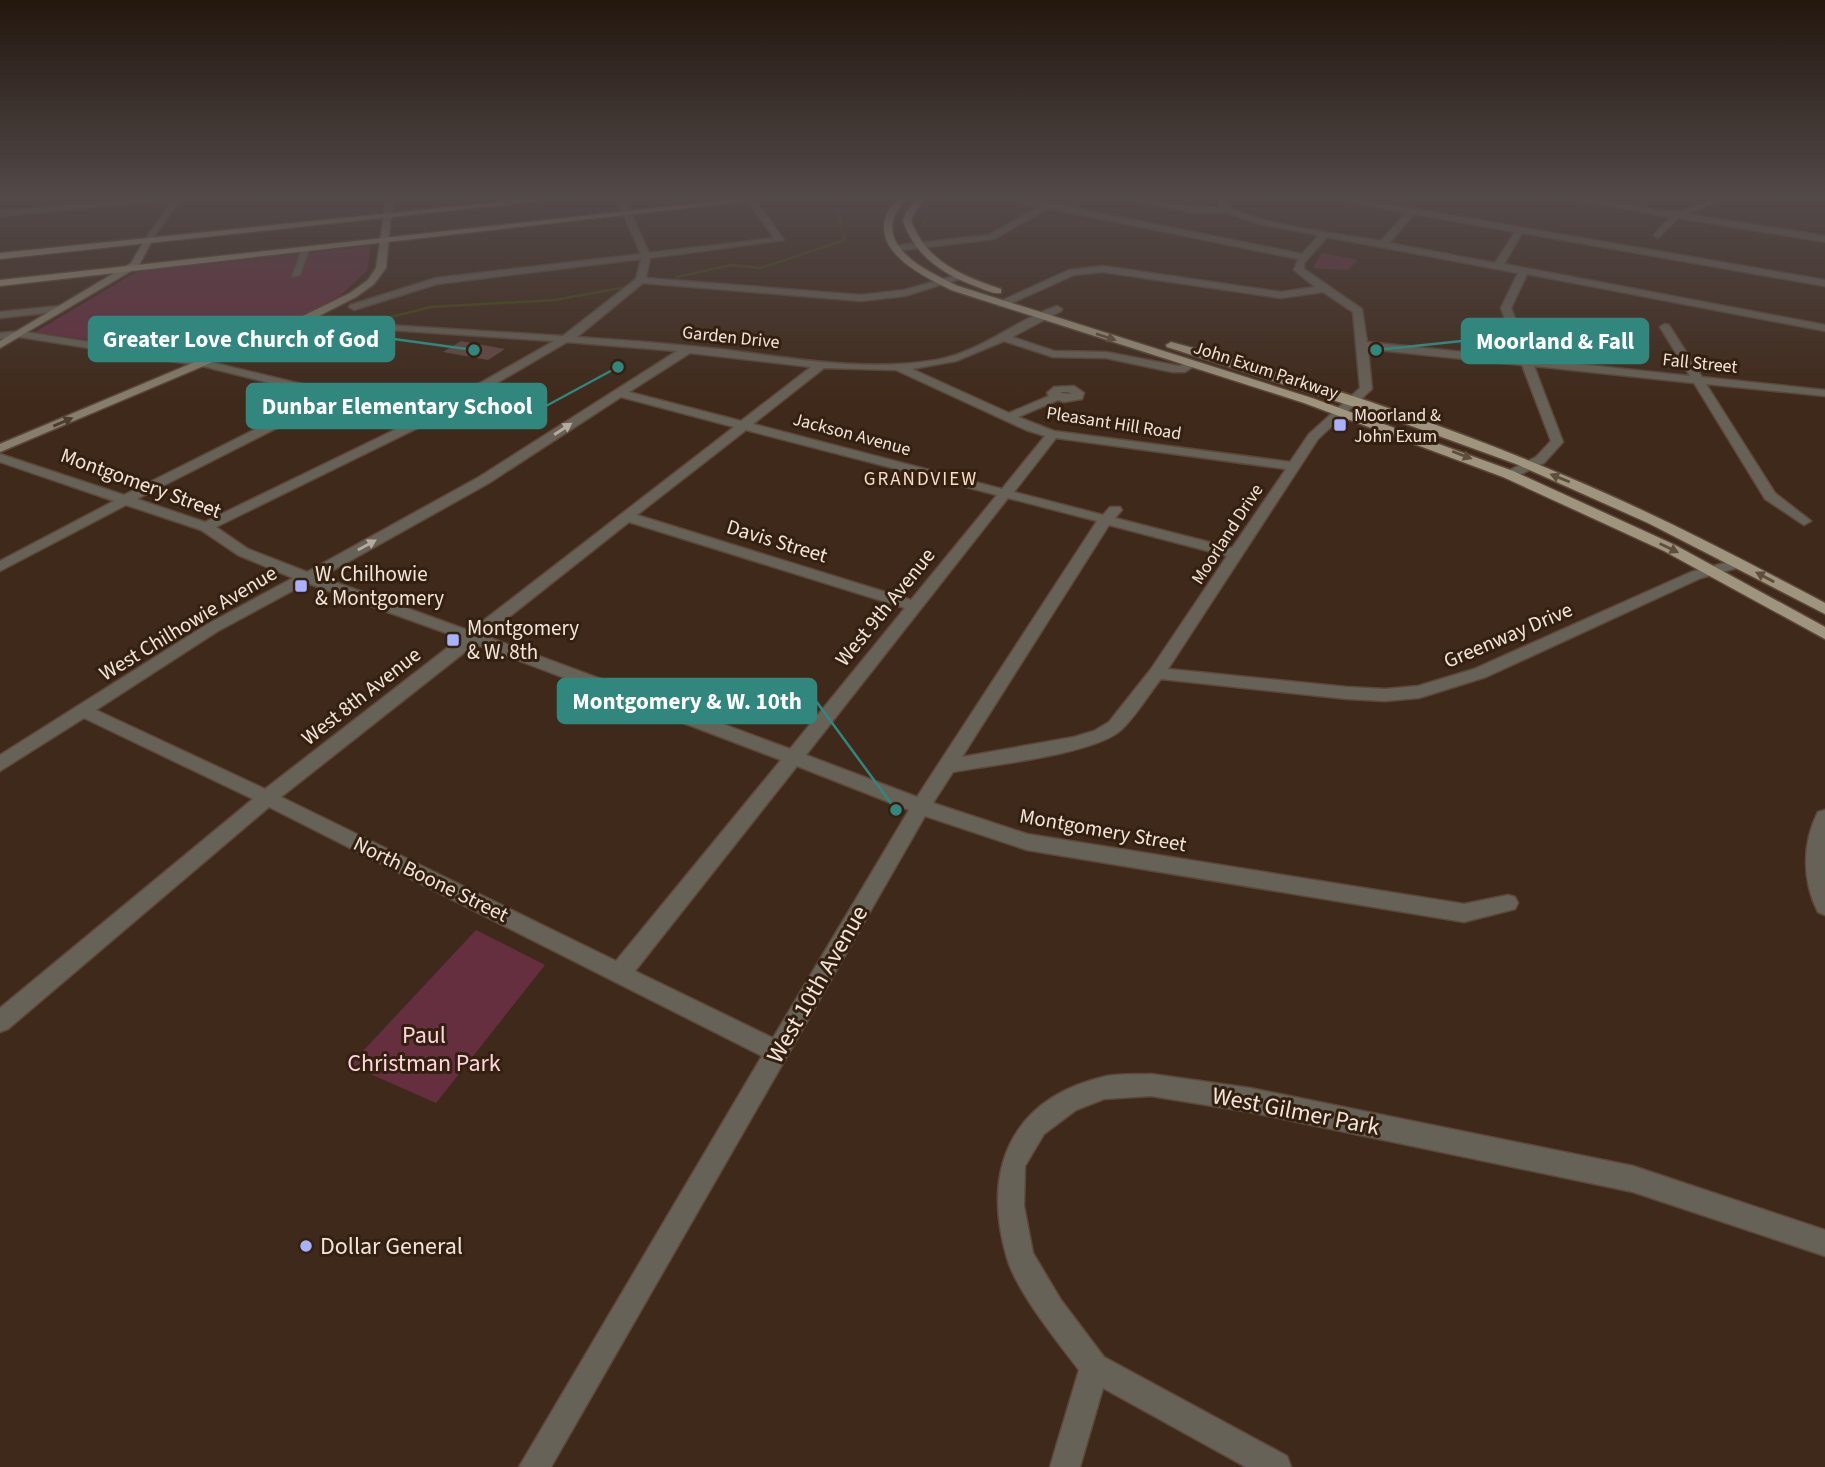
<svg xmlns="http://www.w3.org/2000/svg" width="1825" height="1467" font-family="'Source Sans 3',sans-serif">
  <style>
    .green { fill: #662f40 }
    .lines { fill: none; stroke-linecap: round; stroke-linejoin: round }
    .stream-far1 { stroke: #444710; stroke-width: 2.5 }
    .stream { stroke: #444710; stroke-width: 3.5 }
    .building { fill: #654843 }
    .minor-casing { stroke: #5c4739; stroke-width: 3 }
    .secondary-casing { stroke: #5c4739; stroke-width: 3 }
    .primary-casing { stroke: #5c4739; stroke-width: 3 }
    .minor { fill: #676257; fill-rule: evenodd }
    .secondary { fill: #877e6d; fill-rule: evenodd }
    .primary { fill: #9f947d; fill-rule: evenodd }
    .oneway { fill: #5f4e3c }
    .oneway2 { fill: #4d3c2c }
    .oneway3 { fill: #b4aaa0 }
    .poi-dot { fill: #a9b0fc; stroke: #342010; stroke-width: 2.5 }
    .labels { text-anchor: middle; stroke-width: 6; stroke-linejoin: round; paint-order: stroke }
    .far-street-label { font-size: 18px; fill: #f3e5db; stroke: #342010 }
    .far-poi-label { font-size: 18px; fill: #f3e5db; stroke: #342010; text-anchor: start }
    .far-neighbourhood-label { font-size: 19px; letter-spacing: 2px; fill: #f8dcc8; stroke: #342010 }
    .street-label { font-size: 21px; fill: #f3e5db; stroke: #342010 }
    .poi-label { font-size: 21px; fill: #f3e5db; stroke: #342010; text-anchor: start }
    .near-street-label { font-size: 24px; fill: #f3e5db; stroke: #342010 }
    .near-park-label { font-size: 24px; fill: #ffd4de; stroke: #342010 }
    .near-poi-label { font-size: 24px; fill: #f3e5db; stroke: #342010; text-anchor: start }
    .leader { fill: none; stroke: #31877e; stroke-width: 2.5 }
    .callout-dot { fill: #31877e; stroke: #342010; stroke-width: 2.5 }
    .callout { fill: #31877e; stroke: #31877e; stroke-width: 2.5 }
    .callout-label { font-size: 23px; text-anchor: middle; font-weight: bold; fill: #fff }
  </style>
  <rect width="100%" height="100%" fill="#3f291a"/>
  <g class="green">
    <polygon points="371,246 367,271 341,295 312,311 204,357 35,332 136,272"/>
    <polygon points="1322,253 1358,260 1348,270 1313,268"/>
    <polygon points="476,930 545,965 436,1103 350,1065"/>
  </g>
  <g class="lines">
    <g class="stream-far1">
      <polyline points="835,198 842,230"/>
      <polyline points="924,224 930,209 950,198"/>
      <polyline points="676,277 732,265 761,268 845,240 844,235"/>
      <polyline points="282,335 342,329 431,307 555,300 621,288"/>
      <polyline points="125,338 190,333 256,335"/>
    </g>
    <polyline class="stream" points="91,340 149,336"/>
  </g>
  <polygon class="building" points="461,341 505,349 488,360 443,352"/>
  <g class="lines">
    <g class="minor-casing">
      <g id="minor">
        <polygon points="145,198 182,198 148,244 144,241 173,200 0,216 0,212"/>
        <polygon points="387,198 395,198 391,216 387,219 383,216"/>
        <path d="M616,198h8l25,55 125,-15 -27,-38 2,-2h5l30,42 -134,18 -4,20 215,17 43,-5 57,-16 5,3 -61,19 -44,5 -218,-18 -66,54c47,3 95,7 143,12 71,9 145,23 216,11 45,-8 79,-40 121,-54l5,3 -1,2 -49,26 42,14 52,1 73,14 13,-5 5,3 -12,8h-13l-66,-14 -53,-1 -49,-16 -48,20 -44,8 97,44 40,-17 -2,-3 7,-6 20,-1 10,7 -2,6 -18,3 -6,-2 -40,17 36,14 236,31 19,-28 51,-46 -7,-76 -30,-20 -42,6 -178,-26 -29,3 -69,31h-6v-4l70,-32 34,-4 178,26 34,-5 -21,-17 4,-11 -250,-51 -54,31 -99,12 -4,-3 1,-2 97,-11 50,-28 -34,-9 45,4 4,2 248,50 17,-19 -60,-11 -34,-12 -30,1 -76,-15c34,0 66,11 101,9l-2,-9h8l2,8c24,18 119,29 153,35l25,-28 -74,-15h18l475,82v6l-303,-53 -18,31 321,61v6l-298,-57 -16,34 20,51 159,17 -30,-49 5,-3 4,1 33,52 123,13v6l-119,-12 69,109 36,28 -7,4 -39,-26 -71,-116 -160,-17 29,76 -19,21 -33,16 -5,-1v-6l30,-15 15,-16 -29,-76 -154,-16 4,40 -54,50 -150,230 179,18 38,2 33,-3 56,-17 217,-97 48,-13 7,4 -2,3 -43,12 -215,99 -67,21 -34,3 -38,-2 -186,-20c-13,16 -25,37 -40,51 -26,24 -130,35 -168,42l-20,31 94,31 437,70 44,-9 7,2 3,6 -3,6 -51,13 -437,-72 -102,-34 -374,651h-32l243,-411 -493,-249 -261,222 -8,3v-24l253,-209 -169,-81 -84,53v-16l206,-130 87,-47 -55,-23 -37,-25 -75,-25 -126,66v-10l114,-60 -114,-39v-8l124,41 198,-99 -120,-30 -182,-29 -20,2v-6l20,-2 182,29 224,54 128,-73 -164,-11 -4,-1v-4l177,11 73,-57 5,-20 -204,25 -83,26 -5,-3 1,-2 86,-27 205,-24zM1414,214l101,18 -20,31 -106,-20zM1327,237l191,36 -17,35 19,50 -153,-16 -5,-33 -58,-40v-6zM567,342l110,9 -198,126 -172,95 -59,-23 -32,-22 216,-106zM690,353l121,14 -70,54 -112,-29zM824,368l72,2 130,60 19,6 -43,53 -249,-65zM1068,392l4,2 -11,-1v-1zM621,397l113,30 -264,204 -149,-54 168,-94zM334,399l83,20 -212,103 -68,-23zM746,430l251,65 -86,105 -274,-85zM1056,438l230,31 -54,79 -117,-30 7,-8 -2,-3h-10l-7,8 -89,-23zM1008,498l89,23 -180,276 -111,-42zM629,522l276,86 -115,141 -305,-113zM1109,525l118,31 -76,113 -42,53 -15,9 -20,6 -112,20zM307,583l153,55 -195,151 -169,-79 122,-79zM475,644l306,116 -165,201 -335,-164zM797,766l112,44 -136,228 -138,-67z"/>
        <path d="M1566,198c36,0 70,11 106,14 17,1 34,-14 53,-14l-39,16 139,22v6l-147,-24 -20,20 -4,-3 16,-18z"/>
        <polygon points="302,248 309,250 300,275 292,277"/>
        <polygon points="59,306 64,309 63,311 0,318 0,312"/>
        <path d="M1825,810v105l-7,-3c-16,-31 -16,-69 0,-100z"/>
        <path d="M1151,1074l99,14 383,78 192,64v26l-192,-64 -383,-80 -99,-16 -47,3 -28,11 -32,24 -19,32 -1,40 9,47 28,47 43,57 183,99 4,11h-45l-143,-79 -23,79h-30l29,-97c-22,-29 -62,-78 -72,-112 -26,-88 4,-159 96,-181 15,-4 33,-2 48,-3z"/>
      </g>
    </g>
    <g class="secondary-casing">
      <g id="secondary">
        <polygon points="384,214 391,216 386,268 374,284 356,297 305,323 0,452 0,444 297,319 350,293 368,280 376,268"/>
        <polygon points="145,239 152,241 138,267 0,348 0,341 131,263"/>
      </g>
    </g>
    <g class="primary-casing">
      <g id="primary">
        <polygon points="539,198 567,198 0,259 0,253"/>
        <polygon points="748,198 774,198 0,286 0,280"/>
        <path d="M899,198h8c-4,6 -11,12 -13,19 -12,35 39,57 64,69l354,112 201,73 162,74 150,82v12l-161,-88 -161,-74 -199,-74 -353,-113c-26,-13 -78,-37 -65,-74 2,-6 8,-12 13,-18z"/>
        <path d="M918,198h8l-12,15 -3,8c16,41 51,55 90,68v4c-9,1 -18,-4 -26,-7 -34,-13 -59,-30 -72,-65l3,-9z"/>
        <path d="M1171,342c132,35 271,81 397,135 88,37 172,81 257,126v11l-177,-91 -132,-59 -121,-44 -228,-73 -1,-2z"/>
      </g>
    </g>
    <use href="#minor" class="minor"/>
    <use href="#secondary" class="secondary"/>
    <use href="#primary" class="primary"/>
  </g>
  <defs><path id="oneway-solid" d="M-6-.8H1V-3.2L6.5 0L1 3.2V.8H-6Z" transform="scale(1.75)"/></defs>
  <g class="oneway">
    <use href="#oneway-solid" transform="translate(1106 337) rotate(18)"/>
    <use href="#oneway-solid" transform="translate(1462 455) rotate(21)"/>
    <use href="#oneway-solid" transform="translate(1560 478) rotate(-158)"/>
    <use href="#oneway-solid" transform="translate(1669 548) rotate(26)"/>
    <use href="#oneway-solid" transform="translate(1765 577) rotate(-152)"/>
  </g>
  <use class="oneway2" href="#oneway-solid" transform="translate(63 422) rotate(-23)"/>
  <g class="oneway3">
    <use href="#oneway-solid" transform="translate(563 429) rotate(-33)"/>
    <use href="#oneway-solid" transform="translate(367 545) rotate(-29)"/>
  </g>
  <linearGradient id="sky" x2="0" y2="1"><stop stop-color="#23170e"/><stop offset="0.49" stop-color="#524949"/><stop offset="1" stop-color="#524949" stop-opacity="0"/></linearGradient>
  <rect width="1825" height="403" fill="url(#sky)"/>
  <g class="poi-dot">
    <rect x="1333" y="418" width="14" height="14" rx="3.5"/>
    <rect x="294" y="579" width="14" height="14" rx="3.5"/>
    <rect x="446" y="633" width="14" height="14" rx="3.5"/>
    <circle cx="306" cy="1246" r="7"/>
  </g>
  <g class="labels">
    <g class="far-street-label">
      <text transform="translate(731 337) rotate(6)" y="6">Garden Drive</text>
      <text transform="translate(1700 363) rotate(6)" y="6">Fall Street</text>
      <text transform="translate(1266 370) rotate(18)" y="6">John Exum Parkway</text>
      <text transform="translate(1114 423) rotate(9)" y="6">Pleasant Hill Road</text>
      <text transform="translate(852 434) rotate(15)" y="6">Jackson Avenue</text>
      <text transform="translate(1227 534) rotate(-57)" y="6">Moorland Drive</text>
    </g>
    <g class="far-poi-label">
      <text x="1354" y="421">Moorland &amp;<tspan x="1354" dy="21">John Exum</tspan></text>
    </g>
    <g class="far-neighbourhood-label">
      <text x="921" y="485">GRANDVIEW</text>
    </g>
    <g class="street-label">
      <text transform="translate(141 483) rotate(20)" y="7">Montgomery Street</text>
      <text transform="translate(777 541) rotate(17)" y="7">Davis Street</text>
      <text transform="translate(885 607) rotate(-51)" y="7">West 9th Avenue</text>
      <text transform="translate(188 623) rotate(-31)" y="7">West Chilhowie Avenue</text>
      <text transform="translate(1508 635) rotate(-23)" y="7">Greenway Drive</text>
      <text transform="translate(361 696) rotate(-38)" y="7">West 8th Avenue</text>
      <text transform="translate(1103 830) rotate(10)" y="7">Montgomery Street</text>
      <text transform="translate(431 879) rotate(26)" y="7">North Boone Street</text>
    </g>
    <g class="poi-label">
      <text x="315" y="581">W. Chilhowie<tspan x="315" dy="24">&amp; Montgomery</tspan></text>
      <text x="467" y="635">Montgomery<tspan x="467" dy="24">&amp; W. 8th</tspan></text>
    </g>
    <g class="near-street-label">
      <text transform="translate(817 984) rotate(-60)" y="8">West 10th Avenue</text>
      <text transform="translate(1296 1111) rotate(11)" y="8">West Gilmer Park</text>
    </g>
    <g class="near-park-label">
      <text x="424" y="1043">Paul<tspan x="424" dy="28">Christman Park</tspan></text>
    </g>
    <g class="near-poi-label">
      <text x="320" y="1254">Dollar General</text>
    </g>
  </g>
  <path class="leader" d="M474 350L394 339M1376 350L1462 341M618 367L546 406M896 810L816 701"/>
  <g class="callout-dot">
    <circle cx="474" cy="350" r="7"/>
    <circle cx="1376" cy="350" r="7"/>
    <circle cx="618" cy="367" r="7"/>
    <circle cx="896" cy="810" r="7"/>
  </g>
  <g class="callout">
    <rect x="89" y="317" width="305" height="44" rx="7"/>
    <rect x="1462" y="319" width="186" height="44" rx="7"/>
    <rect x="247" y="384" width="299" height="44" rx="7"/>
    <rect x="558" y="679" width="258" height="44" rx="7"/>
  </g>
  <g class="callout-label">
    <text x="241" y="347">Greater Love Church of God</text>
    <text x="1555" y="349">Moorland &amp; Fall</text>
    <text x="397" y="414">Dunbar Elementary School</text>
    <text x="687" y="709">Montgomery &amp; W. 10th</text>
  </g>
</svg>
